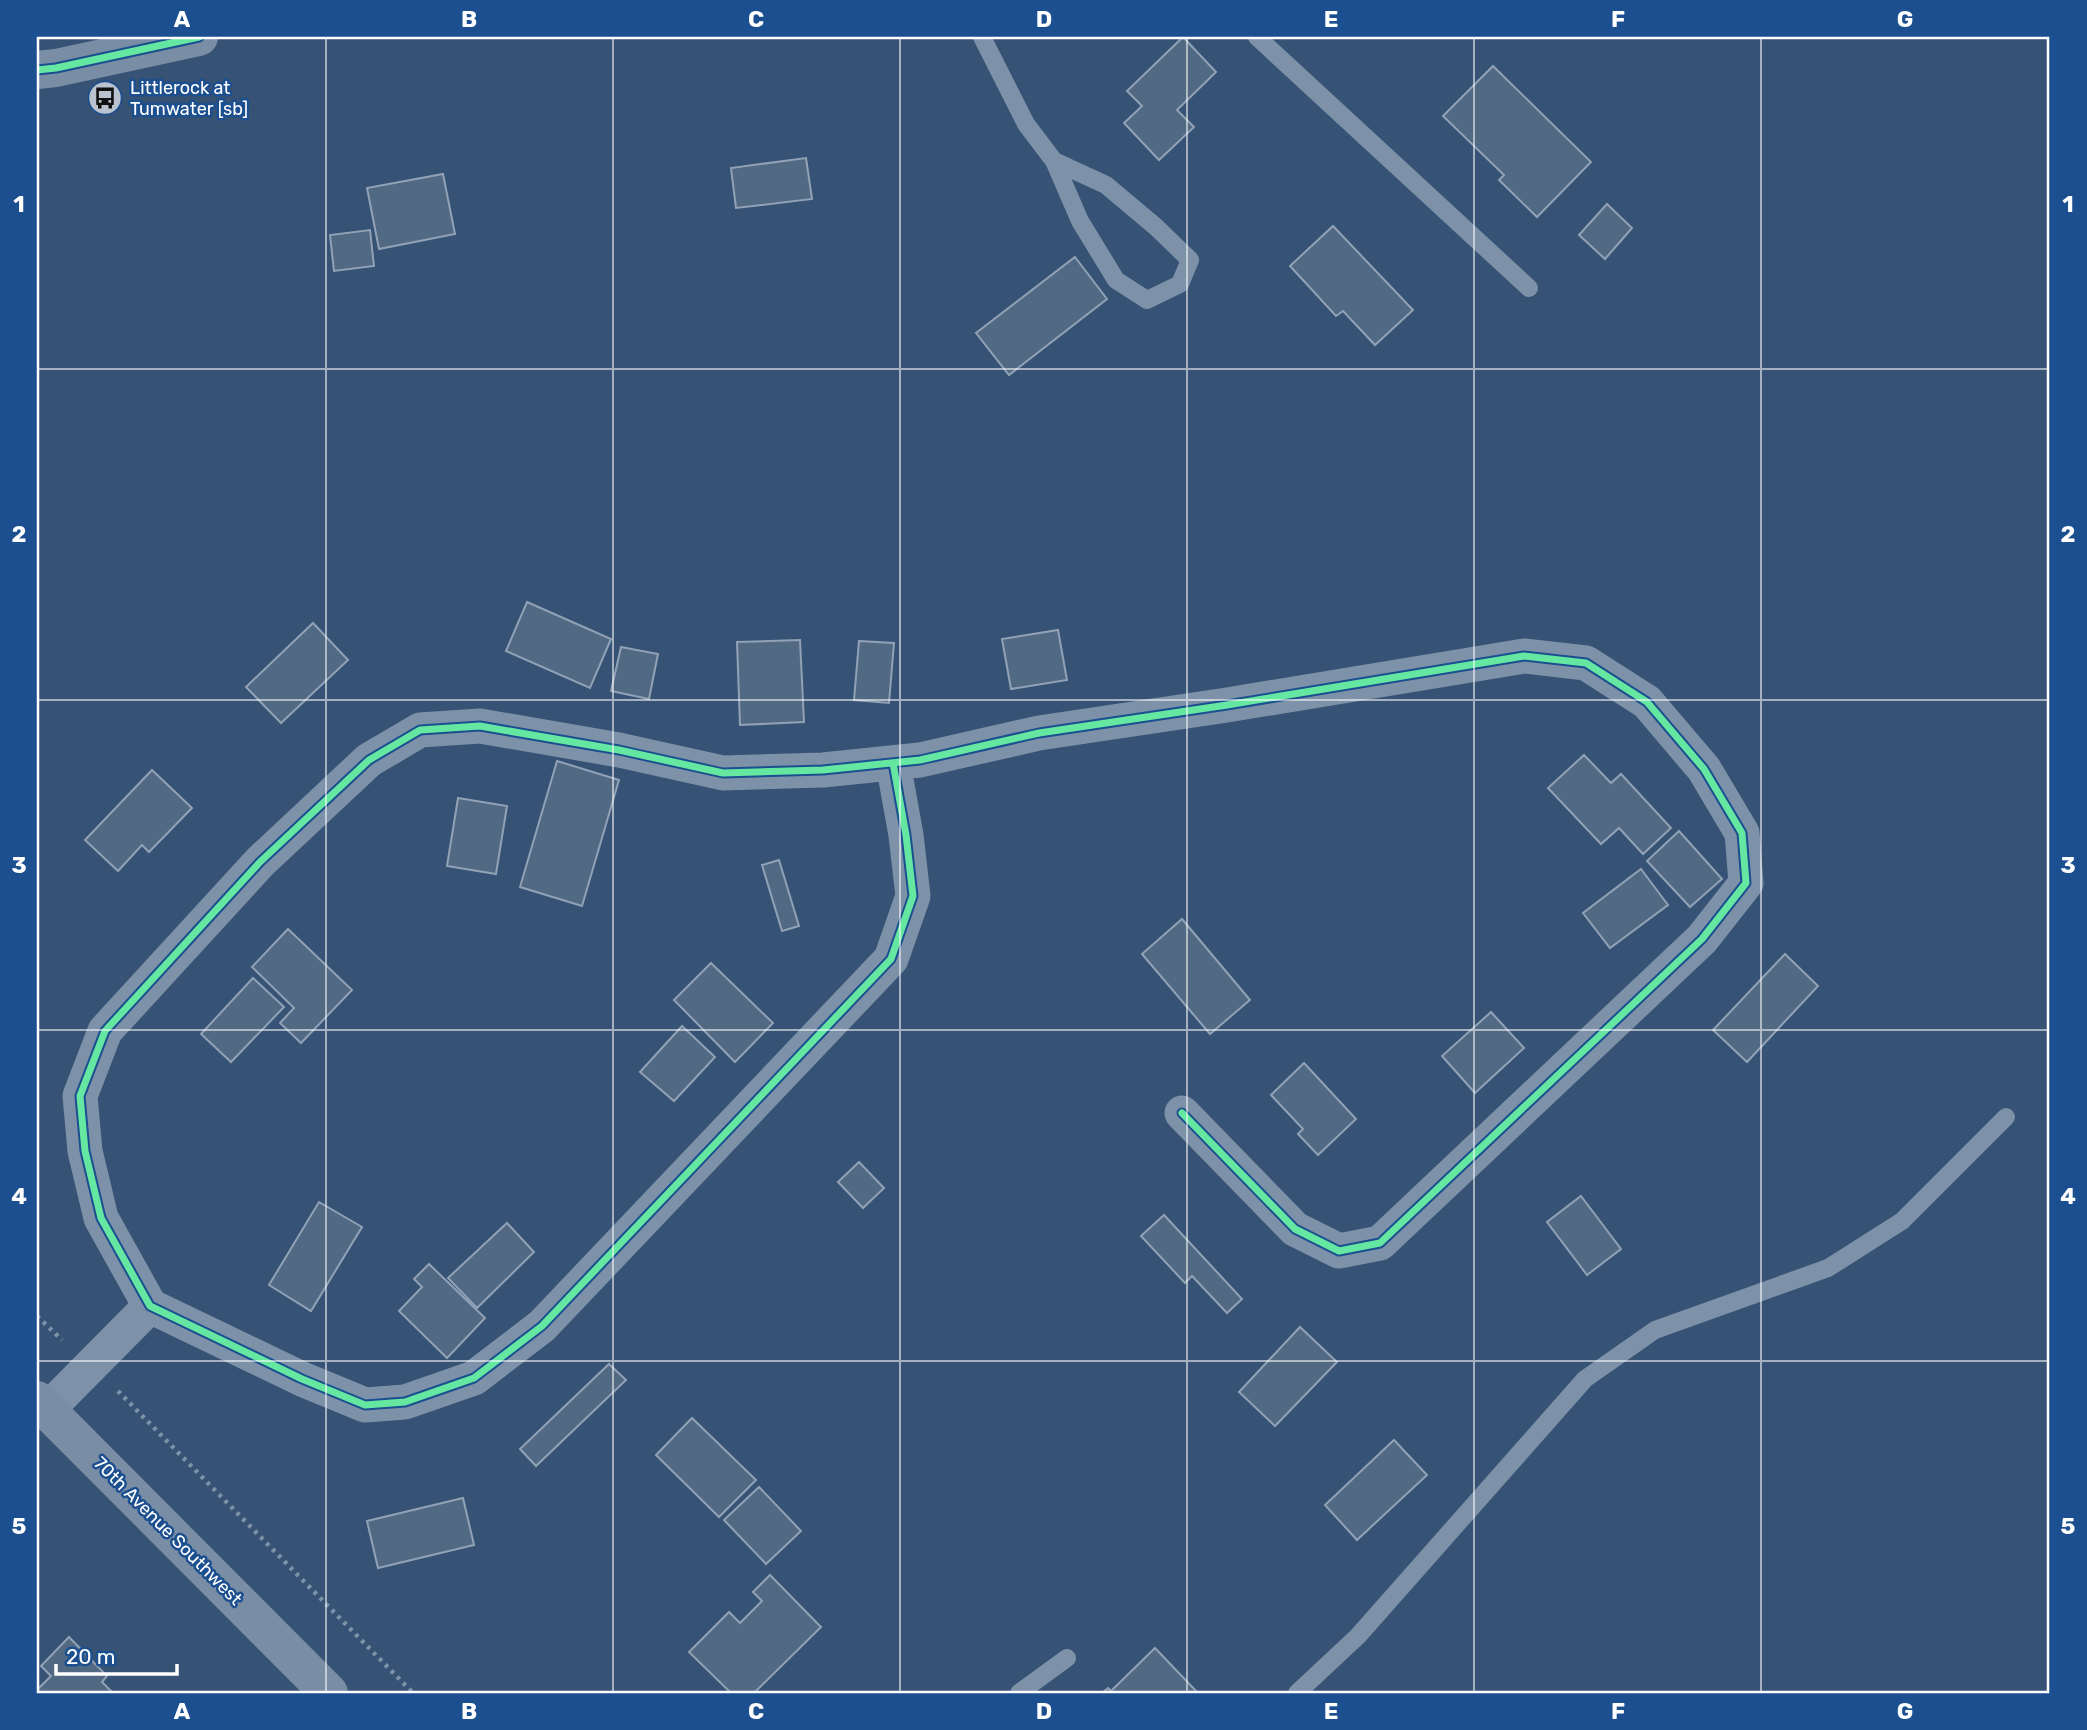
<svg xmlns="http://www.w3.org/2000/svg" width="2087" height="1730" font-family="Rubik,sans-serif">
  <style>
    .building { fill: #526984; stroke: #92a2b6; stroke-width: 2 }
    .lines { fill: none; stroke-linecap: round; stroke-linejoin: round }
    .path { stroke: #7d92a8; stroke-width: 4.5; stroke-dasharray: 3.5 5; stroke-linecap: butt }
    .lane { stroke: #7d92a8; stroke-width: 18 }
    .street { stroke: #7d92a8; stroke-width: 35 }
    .secondary { stroke: #798da4; stroke-width: 38 }
    .cycleway-casing { stroke: #1b4f8f; stroke-width: 11 }
    .cycleway { stroke: #66e7a1; stroke-width: 7 }
    .grid { fill: none; stroke: #fff; stroke-width: 2; stroke-opacity: 0.55 }
    .labels { text-anchor: middle; stroke-width: 5; stroke-linejoin: round; paint-order: stroke }
    .poi-label { font-size: 18px; fill: #fff; stroke: #1b4f8f; text-anchor: start }
    .street-label { font-size: 18px; fill: #fff; stroke: #1b4f8f }
    .neatline { fill: none; stroke: #fff; stroke-width: 2.5 }
    .grid-label { font-size: 23px; text-anchor: middle; font-weight: bold; fill: #fff }
  </style>
  <rect width="100%" height="100%" fill="#365274"/>
  <g class="building">
    <polygon points="1183,37 1216,72 1177,110 1194,127 1159,160 1124,123 1142,106 1127,91"/>
    <polygon points="1493,66 1591,162 1537,217 1499,180 1504,175 1443,116"/>
    <polygon points="806,158 812,199 736,208 731,168"/>
    <polygon points="443,174 455,234 379,249 367,188"/>
    <polygon points="1607,204 1632,228 1605,259 1579,235"/>
    <polygon points="1333,226 1413,310 1375,345 1343,311 1336,316 1290,266"/>
    <polygon points="370,230 374,266 334,271 330,235"/>
    <polygon points="1075,257 1107,299 1009,375 976,333"/>
    <polygon points="527,602 611,639 590,688 506,651"/>
    <polygon points="313,623 348,660 281,723 246,687"/>
    <polygon points="1058,630 1067,680 1011,689 1002,639"/>
    <polygon points="800,640 804,722 740,725 737,642"/>
    <polygon points="859,641 894,643 889,703 854,700"/>
    <polygon points="621,647 658,654 649,699 611,691"/>
    <polygon points="1584,755 1611,783 1621,774 1671,828 1643,854 1619,828 1601,844 1548,788"/>
    <polygon points="557,761 619,780 582,906 520,887"/>
    <polygon points="152,770 192,808 149,852 142,845 118,871 85,840"/>
    <polygon points="458,798 507,806 496,874 447,866"/>
    <polygon points="1679,831 1722,879 1690,907 1647,861"/>
    <polygon points="779,860 799,926 782,931 762,865"/>
    <polygon points="1641,869 1668,905 1610,948 1583,913"/>
    <polygon points="1182,919 1250,1000 1210,1034 1142,954"/>
    <polygon points="288,929 352,990 301,1043 280,1023 294,1008 252,967"/>
    <polygon points="1785,954 1818,986 1747,1062 1713,1030"/>
    <polygon points="711,963 773,1023 735,1062 674,1000"/>
    <polygon points="253,978 284,1007 231,1062 201,1034"/>
    <polygon points="1491,1012 1524,1048 1475,1093 1442,1056"/>
    <polygon points="682,1026 715,1057 674,1101 640,1072"/>
    <polygon points="1304,1063 1356,1119 1318,1155 1298,1134 1303,1129 1271,1095"/>
    <polygon points="859,1162 884,1188 863,1208 838,1182"/>
    <polygon points="1581,1196 1621,1249 1587,1275 1547,1222"/>
    <polygon points="319,1202 362,1227 311,1311 269,1285"/>
    <polygon points="1164,1215 1242,1299 1227,1313 1192,1276 1185,1283 1141,1236"/>
    <polygon points="507,1223 534,1252 477,1308 448,1278"/>
    <polygon points="429,1264 485,1318 447,1358 399,1311 422,1287 414,1279"/>
    <polygon points="1300,1327 1337,1362 1275,1426 1239,1392"/>
    <polygon points="609,1364 626,1380 536,1466 520,1449"/>
    <polygon points="692,1418 756,1480 719,1517 656,1455"/>
    <polygon points="1394,1440 1427,1475 1357,1540 1325,1505"/>
    <polygon points="759,1487 801,1531 766,1564 724,1520"/>
    <polygon points="463,1498 474,1545 378,1568 367,1521"/>
    <polygon points="770,1575 821,1627 754,1693 731,1693 689,1652 729,1612 740,1623 762,1601 753,1592"/>
    <polygon points="69,1637 107,1676 102,1682 113,1693 37,1693 37,1690 51,1676 41,1666"/>
    <polygon points="1155,1648 1198,1693 1102,1693 1108,1688 1111,1691"/>
  </g>
  <g class="lines">
    <g class="path">
      <polyline points="37,1316 62,1340"/>
      <polyline points="118,1391 413,1693"/>
    </g>
    <g class="lane">
      <polyline points="982,37 1026,124 1054,161 1080,221 1116,280 1147,300 1180,284 1190,260 1156,227 1106,185 1054,161"/>
      <polyline points="1257,37 1529,288"/>
      <polyline points="1019,1693 1067,1658"/>
      <polyline points="1297,1693 1358,1636 1585,1379 1655,1330 1828,1268 1902,1221 2006,1117"/>
    </g>
    <g class="street">
      <polyline points="893,763 906,835 913,896 891,959 542,1326 474,1378 405,1402 365,1405 302,1379 150,1306 101,1218 85,1151 80,1096 105,1031 260,862 369,760 420,730 480,726 619,750 723,773 823,770 920,760 1039,733 1227,705 1524,656 1586,663 1647,702 1704,769 1742,833 1746,883 1702,939 1380,1243 1339,1251 1295,1229 1182,1113"/>
      <polyline points="47,1410 150,1306"/>
    </g>
    <g class="secondary">
      <polyline points="37,70 56,68 199,37"/>
      <polyline points="37,1400 329,1693"/>
    </g>
    <g class="cycleway-casing">
      <g id="cycleway">
        <polyline points="37,70 56,68 199,37"/>
        <polyline points="893,763 906,835 913,896 891,959 542,1326 474,1378 405,1402 365,1405 302,1379 150,1306 101,1218 85,1151 80,1096 105,1031 260,862 369,760 420,730 480,726 619,750 723,773 823,770 920,760 1039,733 1227,705 1524,656 1586,663 1647,702 1704,769 1742,833 1746,883 1702,939 1380,1243 1339,1251 1295,1229 1182,1113"/>
      </g>
    </g>
    <use href="#cycleway" class="cycleway"/>
  </g>
  <path class="grid" d="M326,37v1656M613,37v1656M900,37v1656M1187,37v1656M1474,37v1656M1761,37v1656M37,369h2013M37,700h2013M37,1030h2013M37,1361h2013"/>
  <defs>
    <g id="bus-disc" transform="scale(1.75)"><circle r="9.5" fill="#b9c2ce" stroke="#1b4f8f"/><path d="M-5-6H5V4H4V6H2V4H-2V6H-4V4H-5ZM-3.5-4V0h7V-4ZM-3.5 1.2v1.5H-2V1.2ZM2 1.2v1.5H3.5V1.2Z" fill="#111"/></g>
  </defs>
  <g fill-rule="evenodd">
    <use href="#bus-disc" x="105" y="98"/>
  </g>
  <g class="labels">
    <g class="poi-label">
      <text x="130" y="94">Littlerock at<tspan x="130" dy="21">Tumwater [sb]</tspan></text>
    </g>
    <g class="street-label">
      <text transform="translate(168 1531) rotate(45)" y="6">70th Avenue Southwest</text>
    </g>
  </g>
  <rect width="2087" height="1730" fill="none" stroke="#1b4f8f" stroke-width="77"/>
  <path d="M56 1664v10h121v-10" fill="none" stroke="#ffffff" stroke-width="3.5"/>
  <text x="66" y="1664" font-size="21" fill="#ffffff" stroke="#1b4f8f" stroke-width="5" paint-order="stroke">20 m</text>
  <rect x="38" y="38" width="2010" height="1654" class="neatline"/>
  <g class="grid-label">
    <text x="182" y="27">A</text>
    <text x="469" y="27">B</text>
    <text x="756" y="27">C</text>
    <text x="1044" y="27">D</text>
    <text x="1331" y="27">E</text>
    <text x="1618" y="27">F</text>
    <text x="1905" y="27">G</text>
    <text x="19" y="212">1</text>
    <text x="2068" y="212">1</text>
    <text x="19" y="542">2</text>
    <text x="2068" y="542">2</text>
    <text x="19" y="873">3</text>
    <text x="2068" y="873">3</text>
    <text x="19" y="1204">4</text>
    <text x="2068" y="1204">4</text>
    <text x="19" y="1534">5</text>
    <text x="2068" y="1534">5</text>
    <text x="182" y="1719">A</text>
    <text x="469" y="1719">B</text>
    <text x="756" y="1719">C</text>
    <text x="1044" y="1719">D</text>
    <text x="1331" y="1719">E</text>
    <text x="1618" y="1719">F</text>
    <text x="1905" y="1719">G</text>
  </g>
</svg>
